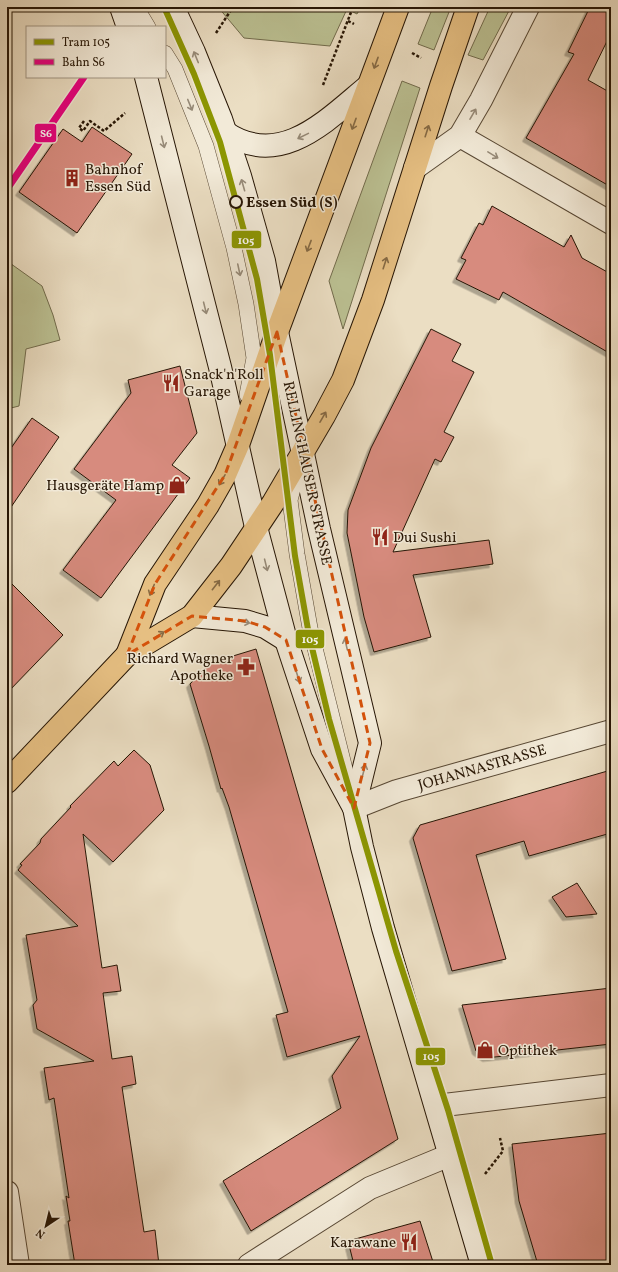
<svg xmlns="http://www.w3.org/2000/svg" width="618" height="1272" font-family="Vollkorn,serif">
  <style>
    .green { fill: #bbc092; stroke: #716b4c }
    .building { fill: #d78b7e; stroke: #271605; filter: url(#shadow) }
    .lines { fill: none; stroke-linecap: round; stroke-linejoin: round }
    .lane-casing { stroke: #584834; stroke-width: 16 }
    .street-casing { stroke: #584834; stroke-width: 24 }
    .secondary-casing { stroke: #271605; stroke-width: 24 }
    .primary-casing { stroke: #271605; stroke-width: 24 }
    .path { stroke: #271605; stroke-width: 2.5; stroke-dasharray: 3 2; stroke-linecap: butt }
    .lane { stroke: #f2ead8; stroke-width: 15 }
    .street { stroke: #f2ead8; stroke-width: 22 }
    .secondary { stroke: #f2ead8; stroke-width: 22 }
    .primary { stroke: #e6bf82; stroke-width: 22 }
    .rail-1-casing { stroke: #f2ead8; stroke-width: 10 }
    .rail-1 { stroke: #e6007e; stroke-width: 7 }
    .tram-1-casing { stroke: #f2ead8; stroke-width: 9 }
    .tram-1 { stroke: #8c9602; stroke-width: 6 }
    .oneway { stroke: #978b79 }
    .oneway2 { stroke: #866a44 }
    .marked { fill: none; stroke: #d5520b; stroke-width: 3; stroke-dasharray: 8 5; stroke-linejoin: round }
    .stop-dot { fill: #f2ead8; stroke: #271605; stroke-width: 2 }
    .labels { text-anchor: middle; stroke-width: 3; stroke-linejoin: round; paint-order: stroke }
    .poi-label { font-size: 15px; fill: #271605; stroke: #f2ead8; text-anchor: start }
    .stop-label { font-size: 15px; font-weight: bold; fill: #271605; stroke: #f2ead8; text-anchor: start }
    .street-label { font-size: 15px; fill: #271605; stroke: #f2ead8 }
    .line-badge { stroke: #f2ead8; stroke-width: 1.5 }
    .badge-label { font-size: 11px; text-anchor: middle; font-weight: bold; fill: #fff }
  </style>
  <defs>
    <filter id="shadow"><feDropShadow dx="-3.5" dy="3.5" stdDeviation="0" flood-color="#0004"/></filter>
  </defs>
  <rect width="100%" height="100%" fill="#ebdec3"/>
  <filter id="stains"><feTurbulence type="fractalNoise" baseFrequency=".005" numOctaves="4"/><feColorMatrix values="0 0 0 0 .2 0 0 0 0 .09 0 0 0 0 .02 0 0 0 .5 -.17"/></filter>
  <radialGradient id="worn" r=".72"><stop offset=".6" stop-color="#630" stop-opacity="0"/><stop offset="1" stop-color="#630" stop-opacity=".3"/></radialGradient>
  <g class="green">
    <polygon points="218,7 361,7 357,14 347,9 330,46 244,38"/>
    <polygon points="433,7 451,7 434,50 418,44"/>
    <polygon points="490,7 511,7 483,60 468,55"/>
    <polygon points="402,81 420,88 343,329 329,281"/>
    <polygon points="7,261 42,286 53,315 60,340 26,349 19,406 7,409"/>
  </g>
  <g class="building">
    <polygon points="590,7 599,9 600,7 611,7 611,33 588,80 611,93 611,187 526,138 574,54 568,52"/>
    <polygon points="92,127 132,154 77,233 19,192 63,129 82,142"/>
    <polygon points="492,206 564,247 571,235 582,258 611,274 611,354 503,292 499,300 456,279 466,260 461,258 479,223 483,225"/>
    <polygon points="431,329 461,344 452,361 474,372 444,432 454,437 441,462 435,459 393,552 489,540 493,564 413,575 431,637 374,652 364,617 347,533 348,510 371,448"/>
    <polygon points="180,366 197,433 172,465 190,478 101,598 63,570 116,500 74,469 131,393 128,380"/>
    <polygon points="32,418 59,437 7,513 7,454"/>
    <polygon points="7,579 63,635 7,693"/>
    <polygon points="256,649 398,1139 251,1231 223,1181 341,1108 332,1076 360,1036 287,1057 276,1015 288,1012 229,807 222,788 221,789 209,746 190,684 210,663"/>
    <polygon points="134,750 150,765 164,810 113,862 83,834 102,968 117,965 121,991 103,993 112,1059 132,1056 136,1084 122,1087 144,1232 155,1230 159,1265 75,1265 68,1221 70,1221 66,1196 69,1198 54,1098 49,1100 44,1068 94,1061 37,1029 33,1005 37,1000 26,935 78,926 18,870 22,865 20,864 40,843 41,839 71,807 70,806 114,761 118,766"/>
    <polygon points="611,770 611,833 529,856 524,841 476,855 506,959 452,971 413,838 420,825"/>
    <polygon points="577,883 597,914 566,917 552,897"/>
    <polygon points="611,988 611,1044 486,1058 476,1051 462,1005"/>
    <polygon points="611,1133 611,1265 538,1265 519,1201 512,1144"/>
    <polygon points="420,1221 434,1265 354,1265 348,1241"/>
  </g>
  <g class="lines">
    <g class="lane-casing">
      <g id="lane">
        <polyline points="136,7 148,27"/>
        <polyline points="165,53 175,69 206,146 234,248 246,304 254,358 247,395"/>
        <polyline points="297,473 290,500 297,554 310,628 349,785"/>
      </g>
    </g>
    <g class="street-casing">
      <g id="street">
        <polyline points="460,136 611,223"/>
        <polyline points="415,168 460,136 481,100 528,7"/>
        <polyline points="354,808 397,791 611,731"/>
        <polyline points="436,1106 611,1085"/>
        <polyline points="7,1192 18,1265"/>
        <polyline points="249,1265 370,1188 450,1155"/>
      </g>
    </g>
    <g class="secondary-casing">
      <g id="secondary">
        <polyline points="121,7 128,27"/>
        <polyline points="173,7 194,52 221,119 240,176 264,261 277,332 319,529 370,743 354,808"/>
        <polyline points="146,77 220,367 256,527 286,640 322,749 354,808 362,847 383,928 482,1265"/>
        <path d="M225,132c55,38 102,-12 142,-45"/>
        <polyline points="192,616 245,621 265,627 286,640"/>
      </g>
    </g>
    <g class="primary-casing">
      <g id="primary">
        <polyline points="127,655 155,584 208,505 225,475 238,445 277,332 398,7"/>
        <polyline points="7,782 127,655 192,616 231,566 273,503 324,416 343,380 373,300 441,86 468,7"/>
      </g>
    </g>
    <g class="path">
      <polyline points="348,21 354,24"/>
      <polyline points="216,33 233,7"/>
      <polyline points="412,53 421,58"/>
      <polyline points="323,85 353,7"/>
      <polyline points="84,121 79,128 83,131 90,121 104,131 125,113"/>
      <polyline points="485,1174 503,1151 500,1138"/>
    </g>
    <use href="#lane" class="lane"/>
    <use href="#street" class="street"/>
    <use href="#secondary" class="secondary"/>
    <use href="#primary" class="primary"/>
    <g class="rail-1-casing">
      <polyline id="rail-1" points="7,189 84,77"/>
    </g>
    <use href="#rail-1" class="rail-1"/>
    <g class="tram-1-casing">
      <polyline id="tram-1" points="164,7 194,74 220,142 257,279 270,355 295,556 309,635 329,719 396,951 448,1110 492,1265"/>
    </g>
    <use href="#tram-1" class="tram-1"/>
  </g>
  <defs><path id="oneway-shaft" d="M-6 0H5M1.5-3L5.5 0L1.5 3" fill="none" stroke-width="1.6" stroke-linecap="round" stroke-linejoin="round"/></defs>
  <g class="oneway">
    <use href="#oneway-shaft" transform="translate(196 57) rotate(-112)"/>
    <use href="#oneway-shaft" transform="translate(190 105) rotate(68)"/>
    <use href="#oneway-shaft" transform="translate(473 114) rotate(-60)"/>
    <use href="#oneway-shaft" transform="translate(303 136) rotate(154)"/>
    <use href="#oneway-shaft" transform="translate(163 142) rotate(76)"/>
    <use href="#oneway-shaft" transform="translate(493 155) rotate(31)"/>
    <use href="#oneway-shaft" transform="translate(243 185) rotate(-106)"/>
    <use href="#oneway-shaft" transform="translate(239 270) rotate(78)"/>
    <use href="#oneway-shaft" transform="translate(205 308) rotate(76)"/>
    <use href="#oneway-shaft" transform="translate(266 565) rotate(76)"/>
    <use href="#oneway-shaft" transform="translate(244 622) rotate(12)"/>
    <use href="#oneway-shaft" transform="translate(346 644) rotate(-103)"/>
    <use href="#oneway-shaft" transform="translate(298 677) rotate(72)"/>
    <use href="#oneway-shaft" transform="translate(364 770) rotate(-76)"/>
  </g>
  <g class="oneway2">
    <use href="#oneway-shaft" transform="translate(376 63) rotate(110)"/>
    <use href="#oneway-shaft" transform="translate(354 124) rotate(110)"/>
    <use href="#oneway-shaft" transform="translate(427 131) rotate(-72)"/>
    <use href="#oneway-shaft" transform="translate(309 246) rotate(111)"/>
    <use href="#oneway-shaft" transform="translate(385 263) rotate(-72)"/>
    <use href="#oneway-shaft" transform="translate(323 417) rotate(-60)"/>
    <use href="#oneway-shaft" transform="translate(222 480) rotate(120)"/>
    <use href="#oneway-shaft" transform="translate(216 585) rotate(-52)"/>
    <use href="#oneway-shaft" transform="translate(152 590) rotate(112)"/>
    <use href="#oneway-shaft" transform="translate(159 635) rotate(-31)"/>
  </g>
  <path class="marked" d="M277,332l93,411 -16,65 -32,-59 -36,-109 -21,-13 -20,-6 -53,-5 -65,39 28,-71 70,-109z"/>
  <defs>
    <g id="building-bare" transform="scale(1.38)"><path d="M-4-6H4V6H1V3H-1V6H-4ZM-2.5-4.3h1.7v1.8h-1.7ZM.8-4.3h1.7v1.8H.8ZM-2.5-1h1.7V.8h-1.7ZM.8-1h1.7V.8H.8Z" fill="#8f2418" stroke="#f2ead8" stroke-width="2.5" paint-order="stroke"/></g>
    <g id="restaurant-bare" transform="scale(1.38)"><path d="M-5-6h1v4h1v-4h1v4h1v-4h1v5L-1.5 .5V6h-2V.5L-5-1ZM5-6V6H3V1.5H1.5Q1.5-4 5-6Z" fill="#8f2418" stroke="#f2ead8" stroke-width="2.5" paint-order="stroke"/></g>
    <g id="shop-bare" transform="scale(1.38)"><path d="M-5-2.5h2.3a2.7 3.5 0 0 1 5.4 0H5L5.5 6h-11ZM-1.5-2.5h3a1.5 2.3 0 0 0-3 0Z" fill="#8f2418" stroke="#f2ead8" stroke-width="2.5" paint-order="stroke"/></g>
    <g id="pharmacy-bare" transform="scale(1.38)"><path d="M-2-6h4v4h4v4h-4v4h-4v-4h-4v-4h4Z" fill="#8f2418" stroke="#f2ead8" stroke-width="2.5" paint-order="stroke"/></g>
  </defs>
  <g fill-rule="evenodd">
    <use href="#building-bare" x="72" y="178"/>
    <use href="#restaurant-bare" x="171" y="383"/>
    <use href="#shop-bare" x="177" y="485"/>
    <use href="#restaurant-bare" x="380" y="537"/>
    <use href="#pharmacy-bare" x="246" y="667"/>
    <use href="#shop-bare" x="485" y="1050"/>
    <use href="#restaurant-bare" x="409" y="1242"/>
  </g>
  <circle class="stop-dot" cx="236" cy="202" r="6"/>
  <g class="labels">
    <g class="poi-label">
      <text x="85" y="174">Bahnhof<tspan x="85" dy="17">Essen Süd</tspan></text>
      <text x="184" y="379">Snack'n'Roll<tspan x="184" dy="17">Garage</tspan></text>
      <text x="164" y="490" text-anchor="end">Hausgeräte Hamp</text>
      <text x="393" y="542">Dui Sushi</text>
      <text x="233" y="663" text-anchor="end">Richard Wagner<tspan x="233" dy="17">Apotheke</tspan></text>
      <text x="498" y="1055">Optithek</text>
      <text x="396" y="1247" text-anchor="end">Karawane</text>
    </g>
    <g class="stop-label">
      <text x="246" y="207">Essen Süd (S)</text>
    </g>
    <g class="street-label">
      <text transform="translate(308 473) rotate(78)" y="5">RELLINGHAUSER STRASSE</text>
      <text transform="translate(482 767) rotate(-16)" y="5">JOHANNASTRASSE</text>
    </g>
  </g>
  <g class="line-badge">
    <rect x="34" y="123" width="23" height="20" rx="4" fill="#e6007e"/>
    <rect x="231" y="230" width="31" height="19" rx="4" fill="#8c9602"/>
    <rect x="295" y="629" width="30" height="20" rx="4" fill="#8c9602"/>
    <rect x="415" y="1047" width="31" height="19" rx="4" fill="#8c9602"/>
  </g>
  <g class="badge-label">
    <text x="46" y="137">S6</text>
    <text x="246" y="244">105</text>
    <text x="310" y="643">105</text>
    <text x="431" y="1060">105</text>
  </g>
  <rect width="618" height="1272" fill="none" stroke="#ebdec3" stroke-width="24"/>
  <rect x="8" y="8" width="602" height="1256" fill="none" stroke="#271605" stroke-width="2"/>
  <rect x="12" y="12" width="594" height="1248" fill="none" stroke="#271605"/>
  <rect x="26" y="26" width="140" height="52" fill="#f2ead8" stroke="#a19584"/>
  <rect x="34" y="39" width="20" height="6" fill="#8c9602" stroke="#a19584"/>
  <text x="62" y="46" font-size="12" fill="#271605">Tram 105</text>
  <rect x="34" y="59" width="20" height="6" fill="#e6007e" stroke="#a19584"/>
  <text x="62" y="66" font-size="12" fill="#271605">Bahn S6</text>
  <g transform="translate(46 1226) rotate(215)" stroke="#f2ead8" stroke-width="3" paint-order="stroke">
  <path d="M0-3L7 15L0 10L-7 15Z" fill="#271605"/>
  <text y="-6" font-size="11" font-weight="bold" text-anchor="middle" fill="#271605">N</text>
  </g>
  <rect width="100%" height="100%" filter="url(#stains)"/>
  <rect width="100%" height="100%" fill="url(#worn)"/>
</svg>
